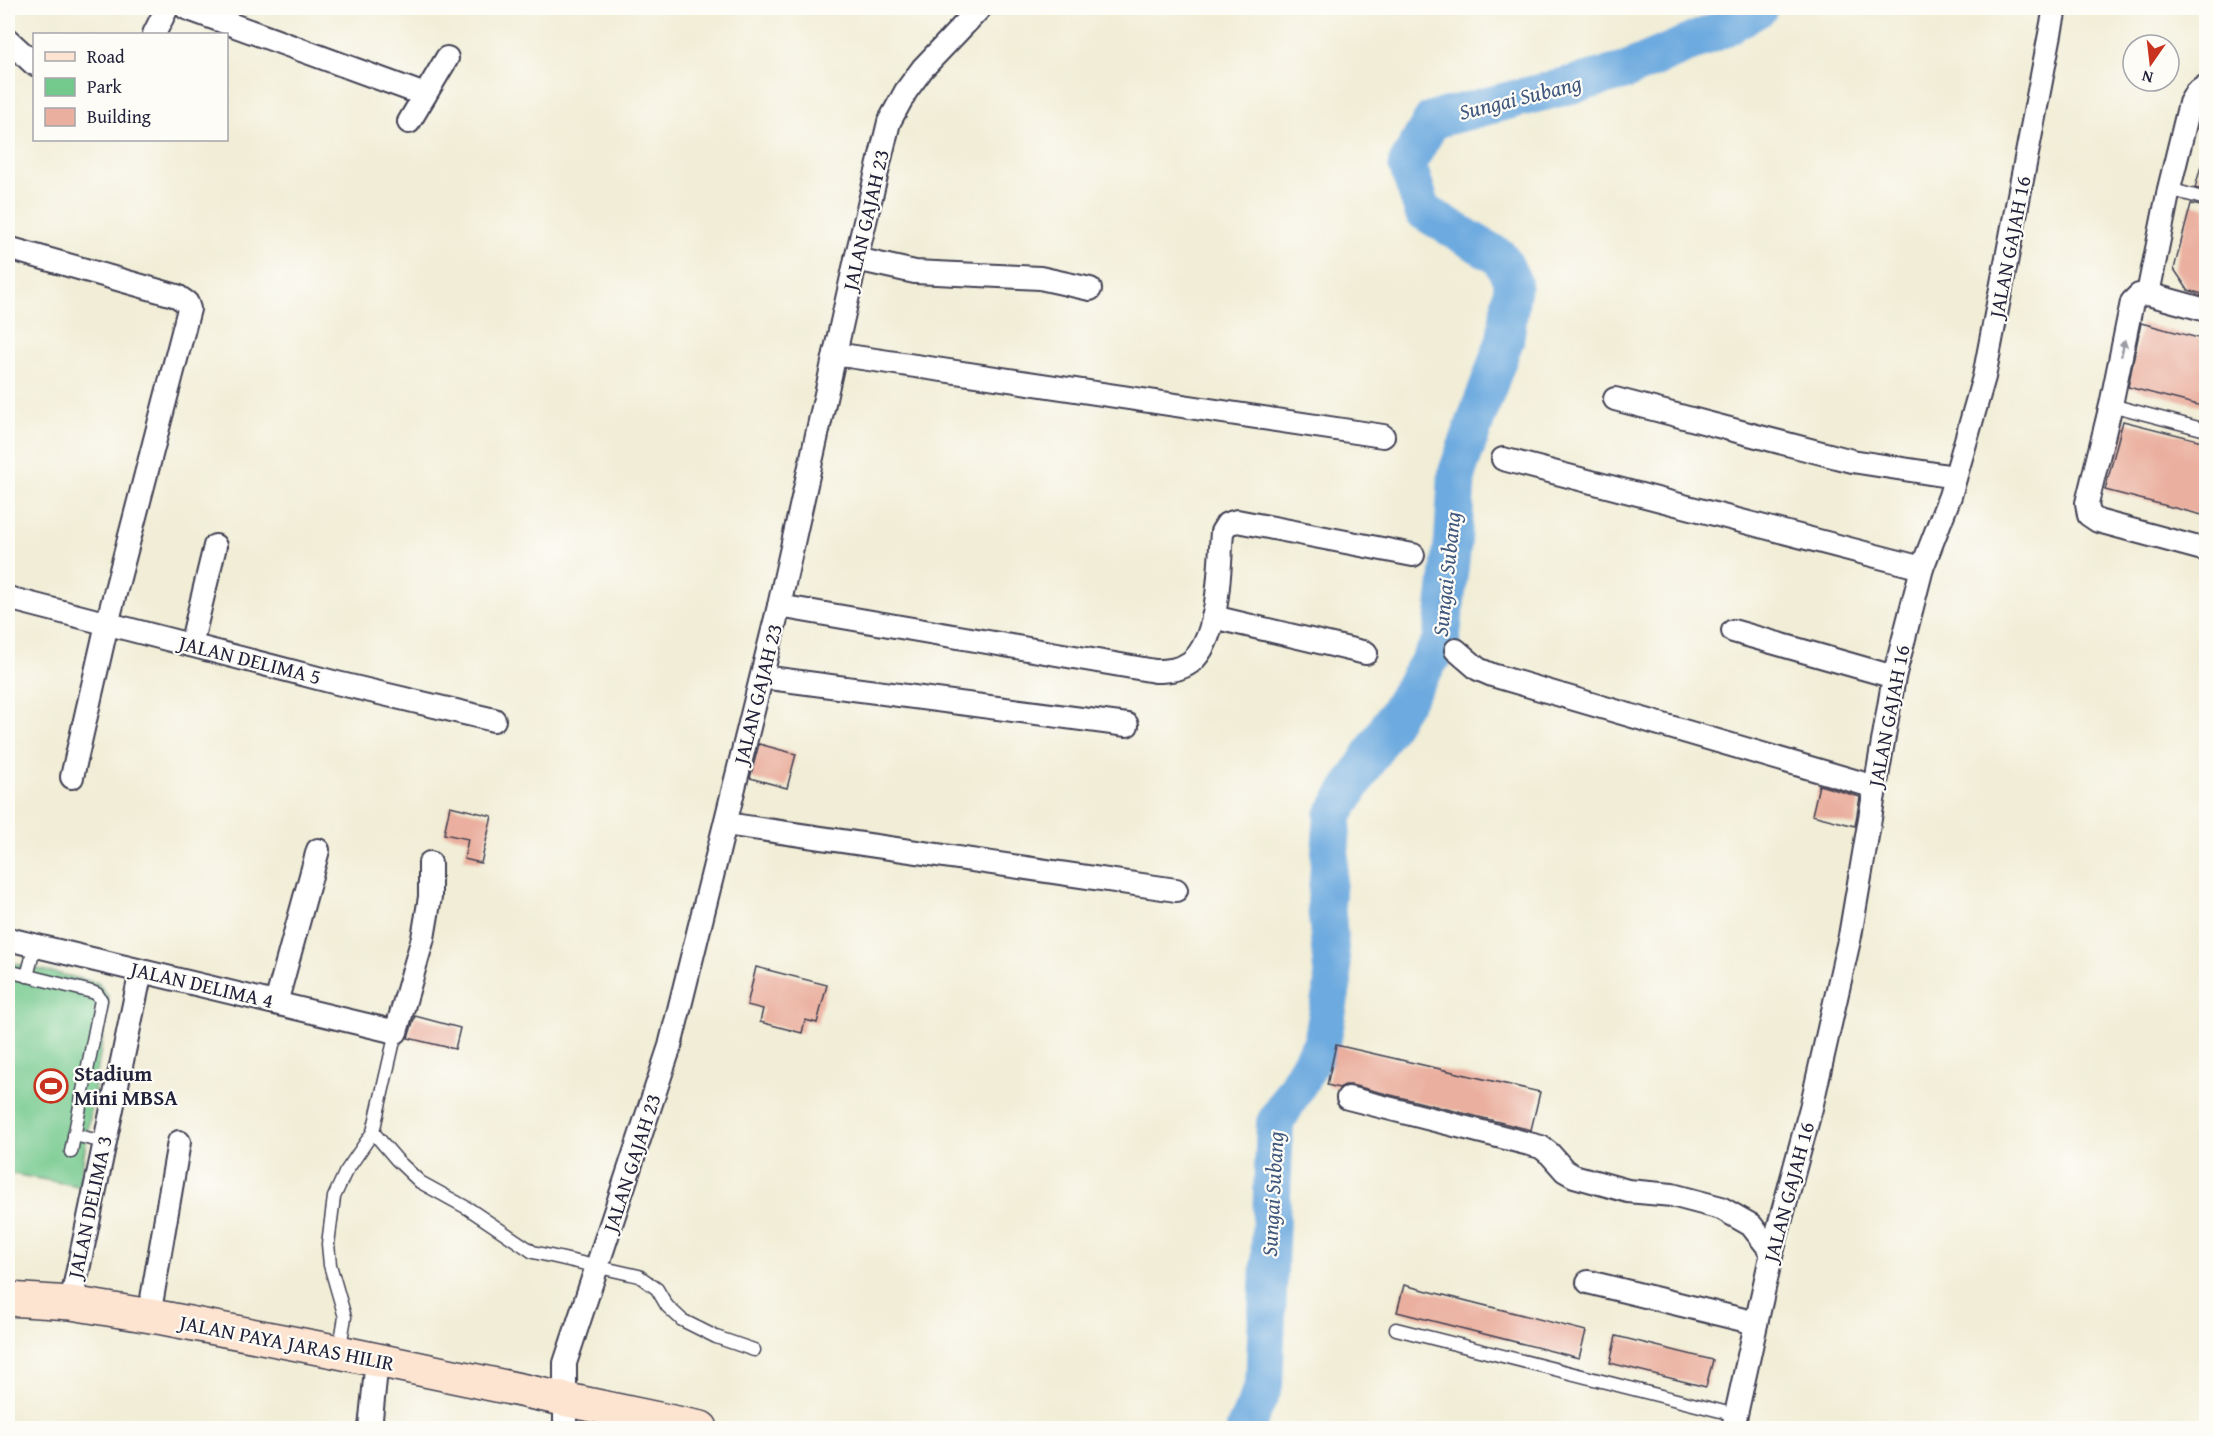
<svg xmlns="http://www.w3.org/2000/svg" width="2214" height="1436" font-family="'Gentium Book Plus',serif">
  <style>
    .green { fill: #74c98d; stroke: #4b7664; stroke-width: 1.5 }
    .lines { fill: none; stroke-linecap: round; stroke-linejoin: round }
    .river { stroke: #6daadf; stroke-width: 38 }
    .building { fill: #eaaf9e }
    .lane-casing { stroke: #414052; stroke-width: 15 }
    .street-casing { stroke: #414052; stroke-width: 26 }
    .secondary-casing { stroke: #414052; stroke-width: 36 }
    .lane { stroke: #fff; stroke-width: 12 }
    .street { stroke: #fff; stroke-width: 22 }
    .secondary { stroke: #fde4d0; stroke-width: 33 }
    .oneway { fill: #9c9ca7 }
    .labels { text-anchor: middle; stroke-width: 4.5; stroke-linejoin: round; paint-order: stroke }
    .street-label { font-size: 21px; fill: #22223b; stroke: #fdfcf7 }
    .poi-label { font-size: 21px; font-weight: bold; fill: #22223b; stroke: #fdfcf7; text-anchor: start }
    .water-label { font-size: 22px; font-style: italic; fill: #40587d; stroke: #fdfcf7 }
  </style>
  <rect width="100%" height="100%" fill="#fdfcf7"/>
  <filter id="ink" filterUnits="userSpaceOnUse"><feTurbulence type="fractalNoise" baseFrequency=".0167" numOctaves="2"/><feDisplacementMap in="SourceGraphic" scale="12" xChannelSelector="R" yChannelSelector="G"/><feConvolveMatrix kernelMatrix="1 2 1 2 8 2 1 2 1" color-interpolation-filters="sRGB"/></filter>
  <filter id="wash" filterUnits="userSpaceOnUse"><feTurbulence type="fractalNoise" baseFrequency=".008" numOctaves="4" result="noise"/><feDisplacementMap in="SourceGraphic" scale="24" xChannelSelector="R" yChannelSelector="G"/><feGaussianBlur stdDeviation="1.35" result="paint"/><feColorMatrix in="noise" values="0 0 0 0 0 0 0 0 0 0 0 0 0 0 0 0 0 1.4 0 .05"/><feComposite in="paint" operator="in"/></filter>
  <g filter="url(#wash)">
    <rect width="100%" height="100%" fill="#f1edd6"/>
    <polygon class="green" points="8,962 98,983 109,998 79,1186 8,1173"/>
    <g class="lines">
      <polyline class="river" points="1245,1428 1264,1386 1275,1123 1322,1043 1333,982 1326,904 1333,816 1441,642 1453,540 1457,472 1505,340 1513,283 1501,258 1423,211 1407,164 1432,120 1622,72 1720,30 1759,8"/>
    </g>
    <g id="blocks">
      <g class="building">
        <polygon points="2201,166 2206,166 2206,191 2195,188"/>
        <polygon points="2191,204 2206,207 2206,295 2188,290 2174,269"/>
        <polygon points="2141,323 2206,340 2206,407 2128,387"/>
        <polygon points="2123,421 2206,442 2206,516 2105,490"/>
        <polygon points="759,744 796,754 787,788 750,778"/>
        <polygon points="1819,785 1860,797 1855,826 1812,815"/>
        <polygon points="450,806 492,816 481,863 464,859 468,839 444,834"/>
        <polygon points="756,967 827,985 817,1023 805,1020 802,1033 760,1022 763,1009 747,1005"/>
        <polygon points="415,1016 460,1028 455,1049 408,1038"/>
        <polygon points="1336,1045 1540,1092 1531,1130 1351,1085 1345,1085 1339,1088 1327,1085"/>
        <polygon points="1404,1285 1586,1331 1579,1358 1397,1312"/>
        <polygon points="1616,1336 1713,1360 1706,1387 1610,1363"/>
      </g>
    </g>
  </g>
  <g filter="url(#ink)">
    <use href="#blocks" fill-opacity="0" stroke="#414052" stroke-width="1.5"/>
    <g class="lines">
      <g class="lane-casing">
        <g id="lane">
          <polyline points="2169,189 2206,199"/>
          <polyline points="2111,405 2206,430"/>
          <polyline points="8,971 92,992 97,994 101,1000 71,1152"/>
          <polyline points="27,976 35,946"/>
          <polyline points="373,1132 397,1160 420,1182 469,1209 533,1252 639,1276 657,1289 667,1306 682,1320 716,1337 754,1350"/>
          <polyline points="74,1135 104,1142"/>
          <polyline points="1396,1329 1736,1415"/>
          <polyline points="339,1352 345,1317 330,1265 328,1244 334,1197 345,1173 373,1132 396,1032"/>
        </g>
      </g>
      <g class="street-casing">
        <g id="street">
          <polyline points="186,8 425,95"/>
          <polyline points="154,34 167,8"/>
          <polyline points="8,40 34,64"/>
          <polyline points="409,122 447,58"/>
          <polyline points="8,248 177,296 187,303 189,309 107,624 72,777"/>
          <polyline points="856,259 915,272 1040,278 1090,289"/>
          <polyline points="2148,294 2169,189 2190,103 2196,93 2206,86"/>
          <polyline points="2206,310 2148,294 2139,295 2132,302 2111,405 2087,503 2089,515 2098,521 2206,550"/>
          <polyline points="835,354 1383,436"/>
          <polyline points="1615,399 1852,461 1955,477"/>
          <polyline points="1503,459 1922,568"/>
          <polyline points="8,598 337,683 494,720"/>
          <path d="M779,606l376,65c13,0 25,-1 36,-9 29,-24 28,-94 31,-130l5,-8 10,-3 176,34"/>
          <polyline points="1213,617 1366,653"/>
          <polyline points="1733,631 1894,677"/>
          <polyline points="191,645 215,546"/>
          <polyline points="1456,650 1478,669 1492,675 1875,787"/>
          <polyline points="762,677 1127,725"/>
          <polyline points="726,824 1176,890"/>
          <polyline points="8,939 396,1032 423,938 430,897 430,863"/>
          <polyline points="276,1003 318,850"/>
          <polyline points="1348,1098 1541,1147 1550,1154 1565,1171 1574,1176 1628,1191 1672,1195 1721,1208 1751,1225 1772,1252"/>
          <polyline points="1588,1282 1756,1323"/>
          <polyline points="71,1303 141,971"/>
          <polyline points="149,1316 179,1142"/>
          <polyline points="370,1428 377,1360"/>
          <polyline points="565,1428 565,1363 670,1046 779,606 856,259 889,122 906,91 923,68 980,8"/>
          <polyline points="1733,1428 1772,1252 1811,1108 1850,936 1894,677 1922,568 1950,496 1984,377 2055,8"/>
        </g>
      </g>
      <g class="secondary-casing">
        <polyline id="secondary" points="8,1299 71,1303 163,1318 339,1352 701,1428"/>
      </g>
      <use href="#lane" class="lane"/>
      <use href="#street" class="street"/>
      <use href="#secondary" class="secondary"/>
    </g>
    <defs><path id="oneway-solid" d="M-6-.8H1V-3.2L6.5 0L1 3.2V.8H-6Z" transform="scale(1.5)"/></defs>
    <use class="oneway" href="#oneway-solid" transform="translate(2123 348) rotate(-78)"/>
  </g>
  <defs>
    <g id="stadium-ring" transform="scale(1.725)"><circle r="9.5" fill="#fdfcf7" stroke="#c8321e" stroke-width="1.5"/><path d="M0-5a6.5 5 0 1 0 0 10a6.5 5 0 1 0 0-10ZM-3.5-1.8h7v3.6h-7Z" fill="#c8321e"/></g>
  </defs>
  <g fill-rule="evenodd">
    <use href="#stadium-ring" x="51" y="1086"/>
  </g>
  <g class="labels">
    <g class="street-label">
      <text transform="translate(866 220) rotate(-77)" y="7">JALAN GAJAH 23</text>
      <text transform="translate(2010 247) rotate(-79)" y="7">JALAN GAJAH 16</text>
      <text transform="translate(250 660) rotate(14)" y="7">JALAN DELIMA 5</text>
      <text transform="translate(758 694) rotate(-76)" y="7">JALAN GAJAH 23</text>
      <text transform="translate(1889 716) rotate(-79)" y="7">JALAN GAJAH 16</text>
      <text transform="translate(202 985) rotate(13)" y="7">JALAN DELIMA 4</text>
      <text transform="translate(632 1163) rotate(-72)" y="7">JALAN GAJAH 23</text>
      <text transform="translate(1789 1192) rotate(-75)" y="7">JALAN GAJAH 16</text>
      <text transform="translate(90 1207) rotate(-78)" y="7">JALAN DELIMA 3</text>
      <text transform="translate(287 1343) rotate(11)" y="7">JALAN PAYA JARAS HILIR</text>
    </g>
    <g class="poi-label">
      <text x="74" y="1081">Stadium<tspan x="74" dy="24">Mini MBSA</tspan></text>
    </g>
    <g class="water-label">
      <text transform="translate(1520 97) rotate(-14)" y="8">Sungai Subang</text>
      <text transform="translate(1446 574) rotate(-84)" y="8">Sungai Subang</text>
      <text transform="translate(1272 1194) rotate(-87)" y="8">Sungai Subang</text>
    </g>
  </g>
  <rect width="2214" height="1436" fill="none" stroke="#fdfcf7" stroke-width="30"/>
  <rect x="33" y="33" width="195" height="108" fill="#fdfcf7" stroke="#a5a5ac" stroke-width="1.5"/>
  <rect x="45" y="52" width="30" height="9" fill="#fde4d0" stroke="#a5a5ac" stroke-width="1.5"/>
  <text x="87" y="63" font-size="18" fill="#22223b">Road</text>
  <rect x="45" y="78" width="30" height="18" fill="#74c98d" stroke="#a5a5ac" stroke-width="1.5"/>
  <text x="87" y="93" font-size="18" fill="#22223b">Park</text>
  <rect x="45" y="108" width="30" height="18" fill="#eaaf9e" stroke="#a5a5ac" stroke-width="1.5"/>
  <text x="87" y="123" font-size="18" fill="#22223b">Building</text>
  <g transform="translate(2151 63) rotate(194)"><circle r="28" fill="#fdfcf7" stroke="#a5a5ac" stroke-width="1.5"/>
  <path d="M0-4.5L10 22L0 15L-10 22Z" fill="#c8321e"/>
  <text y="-9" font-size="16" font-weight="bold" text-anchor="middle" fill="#22223b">N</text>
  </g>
</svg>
